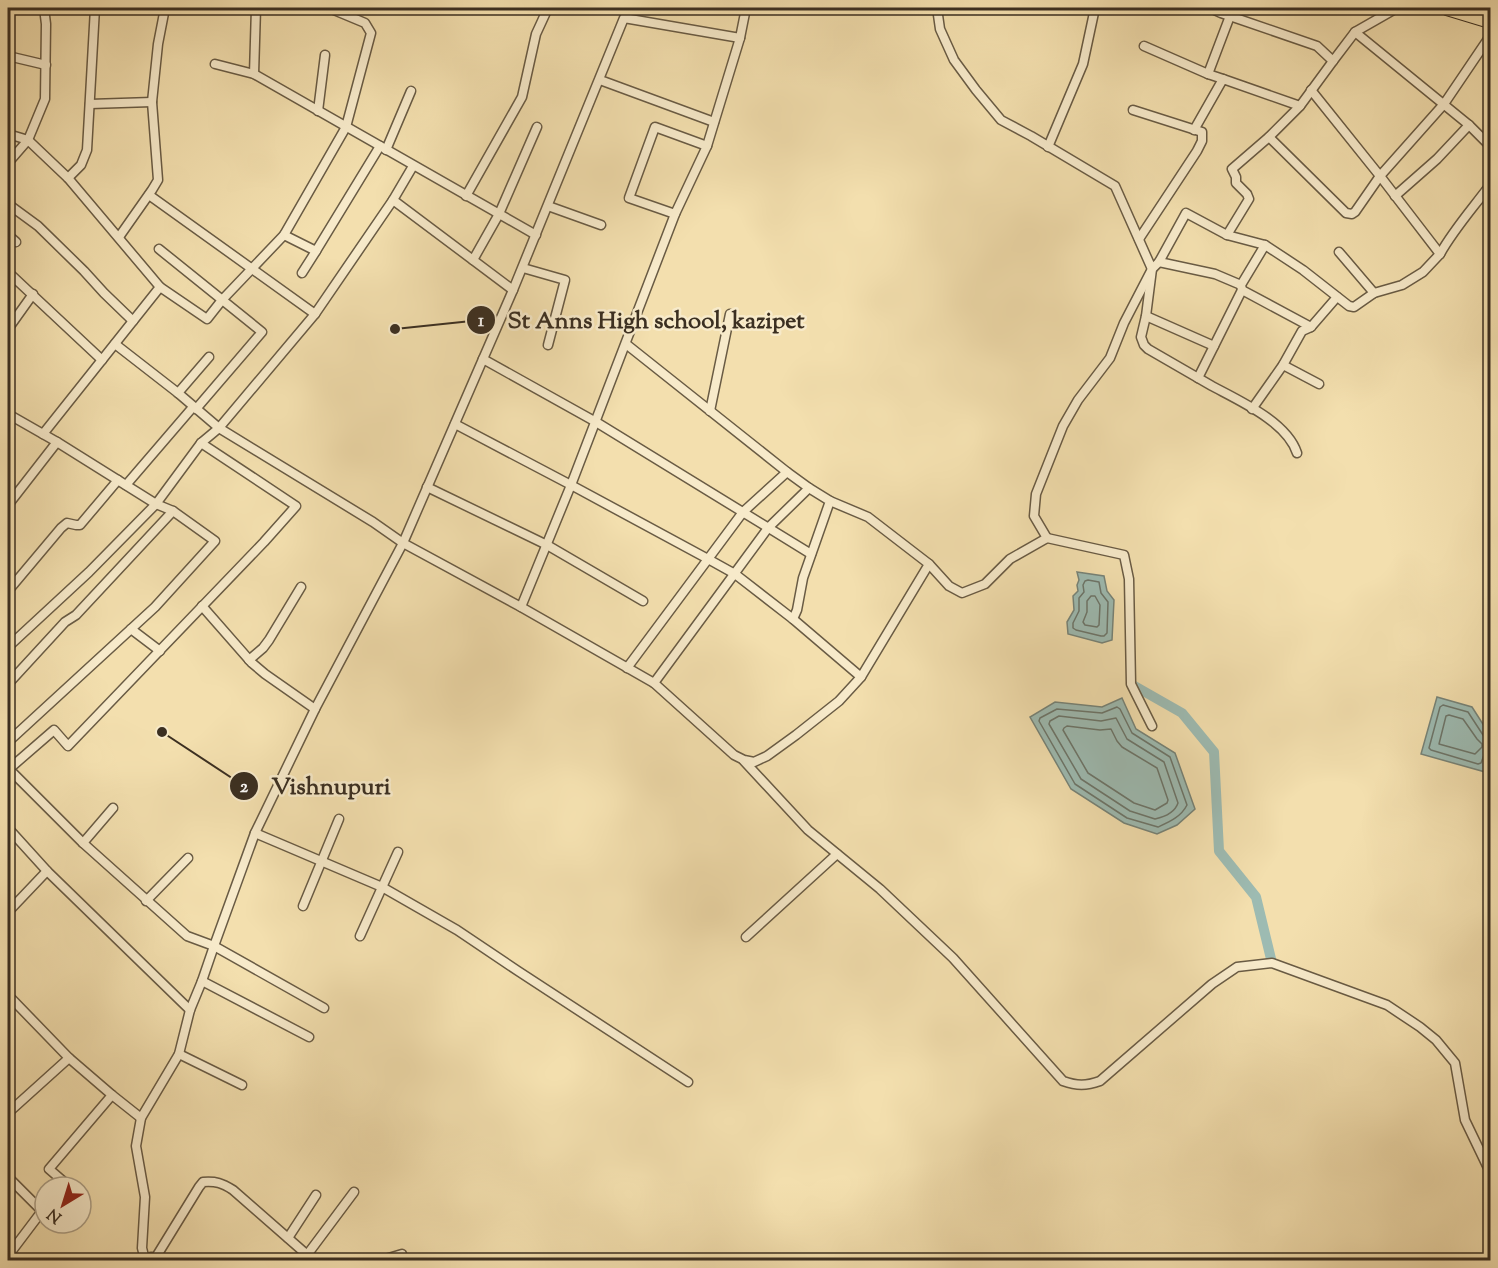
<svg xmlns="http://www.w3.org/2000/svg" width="1498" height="1268" font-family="'Sorts Mill Goudy',serif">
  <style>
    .water { fill: #9dbbb2; stroke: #768378; stroke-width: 1.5 }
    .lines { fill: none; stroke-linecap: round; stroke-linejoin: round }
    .shore { stroke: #6c756a; stroke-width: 1.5 }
    .canal { stroke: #9dbbb2; stroke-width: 10 }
    .minor-casing { stroke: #695b44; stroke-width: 11 }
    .primary-casing { stroke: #3b2f21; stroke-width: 16 }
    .minor { stroke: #f7eaca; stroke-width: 8 }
    .primary { stroke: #f3dfae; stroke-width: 14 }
    .leader { fill: none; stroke: #3b2f21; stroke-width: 2 }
    .callout-dot { fill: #3b2f21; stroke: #f7eaca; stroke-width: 2 }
    .mark-label { font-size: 18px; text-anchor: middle; font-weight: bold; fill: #fff }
    .callout-label { font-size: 24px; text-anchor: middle; font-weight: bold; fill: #3b2f21; stroke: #f7eaca; stroke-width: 5; stroke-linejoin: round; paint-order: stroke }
  </style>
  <rect width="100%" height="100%" fill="#f3dfae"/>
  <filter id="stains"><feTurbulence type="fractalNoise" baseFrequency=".00333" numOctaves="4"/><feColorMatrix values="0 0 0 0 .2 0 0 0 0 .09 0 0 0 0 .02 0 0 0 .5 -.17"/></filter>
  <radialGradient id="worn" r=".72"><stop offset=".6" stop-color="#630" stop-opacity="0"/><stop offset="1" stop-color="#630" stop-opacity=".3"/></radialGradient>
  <g class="water">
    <polygon points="1077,572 1104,576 1107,591 1114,600 1112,640 1102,643 1068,634 1067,622 1074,610 1073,596 1078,591 1077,585 1079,580"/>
    <polygon points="1437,697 1472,707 1488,732 1487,776 1485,772 1421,754"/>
    <polygon points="1122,698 1136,729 1175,753 1195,809 1177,825 1157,834 1124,823 1071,789 1030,717 1055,702 1102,707"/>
  </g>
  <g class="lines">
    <g class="shore">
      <polygon points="1088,580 1099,582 1101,593 1108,602 1107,633 1104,636 1101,636 1076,630 1073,628 1073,623 1079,611 1079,598 1084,592 1083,585 1085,581"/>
      <polygon points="1091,596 1095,596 1100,605 1099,625 1097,627 1085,625 1083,622 1087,612 1087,601"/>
      <path d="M1117,707l3,2 12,24 38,24 17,48c-6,12 -18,17 -29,22l-31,-9 -52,-34 -36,-63 1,-3 17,-9 45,4z"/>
      <polygon points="1449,715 1463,719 1477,739 1482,744 1482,747 1475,754 1439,744 1446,716"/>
      <path d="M1059,716l42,5 15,-3 11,21 37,23 14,41c-3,9 -14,14 -23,16l-25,-8 -49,-32 -32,-55 1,-3z"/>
      <polygon points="1067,726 1100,730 1111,729 1117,741 1122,747 1157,768 1168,800 1167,803 1155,810 1134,803 1088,773 1063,730 1064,728"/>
      <polyline points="1490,738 1483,735 1468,712 1443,705 1440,707 1429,748 1431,750 1478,764 1481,763 1484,755 1490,754"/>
    </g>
    <polyline class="canal" points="1131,684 1182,713 1214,752 1219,851 1256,897 1272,963"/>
    <g class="minor-casing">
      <g id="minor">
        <path d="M937,8l3,21 14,31 22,30 25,30 30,16 84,50 37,83 -6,47 -5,21 3,8 4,4c21,12 43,25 64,37 28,15 75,36 85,67"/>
        <polyline points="1210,8 1221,13 1317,46 1333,61"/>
        <polyline points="1355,32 1469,125 1490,146"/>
        <polyline points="1144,46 1208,74 1223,79"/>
        <polyline points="8,56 46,65"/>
        <polyline points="215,64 254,74 536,235"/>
        <polyline points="254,74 256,8"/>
        <polyline points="1208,74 1230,16"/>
        <polyline points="600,80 714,122"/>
        <polyline points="90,104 152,102"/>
        <polyline points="1133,110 1202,132 1202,141 1197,151 1139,239"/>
        <polyline points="318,111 325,55"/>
        <polyline points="1194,130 1223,79 1300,106"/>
        <polyline points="8,134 28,140 68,178 160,287 43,434"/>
        <polyline points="1269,137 1346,213 1352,214 1355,212 1380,176 1444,104 1490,36"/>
        <polyline points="1048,147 1083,64 1095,8"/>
        <polyline points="386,150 411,91"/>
        <polyline points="8,163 28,140 45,99 46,24 44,8"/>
        <polyline points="413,166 393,200 513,290"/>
        <polyline points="68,178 81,165 87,150 95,8"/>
        <polyline points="149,195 315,314 393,200"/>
        <polyline points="466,196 522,97 536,34 548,8"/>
        <polyline points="1395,196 1437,159 1469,125"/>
        <polyline points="8,204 38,226 84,271 104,293 133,321"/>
        <polyline points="548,206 601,225"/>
        <polyline points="675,214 629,198 655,127 707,146"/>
        <polyline points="8,235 16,242"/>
        <polyline points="284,235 316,251 380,146"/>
        <polyline points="1227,235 1265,245 1303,270 1349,306 1354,307 1374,293 1402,285 1423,272 1440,254 1380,176 1311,90"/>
        <polyline points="119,237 152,190 158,180 152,102 158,44 165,8"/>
        <polyline points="1265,245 1241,285 1242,290 1311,327 1337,297"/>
        <polyline points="159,249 262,332 196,409"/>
        <polyline points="1339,252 1374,293"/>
        <path d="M1440,254c14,-25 33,-46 50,-69"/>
        <polyline points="473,260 499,214 537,127"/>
        <polyline points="1159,262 1215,274 1241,285"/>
        <polyline points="523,268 565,280 548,345"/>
        <polyline points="8,272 102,360"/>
        <polyline points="302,273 316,251"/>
        <polyline points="160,287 207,319 222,300 284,235 346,127 371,33 365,23 329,8"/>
        <polyline points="1146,316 1214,346"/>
        <polyline points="8,329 33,294"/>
        <polyline points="115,344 178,393 219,428 373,522 403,543 521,607 654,683 734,755 744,760 754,762 767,756 796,735 839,701 861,677 929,564 868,517 830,501"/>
        <polyline points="626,344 787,472 809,488 830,501 803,578 797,610 793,619"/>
        <polyline points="483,359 596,422 811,554"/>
        <polyline points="1283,365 1319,384"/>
        <polyline points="1198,378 1242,290"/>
        <polyline points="178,393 209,357"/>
        <polyline points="1252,409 1283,365 1302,331 1311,327"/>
        <polyline points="710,411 730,314"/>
        <polyline points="8,414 57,442 156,504 173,511 215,541 155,607 8,742"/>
        <polyline points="455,424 571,485 708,559 735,574 793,619 861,677"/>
        <polyline points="126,485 193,407"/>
        <polyline points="427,487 547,545 643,601"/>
        <polyline points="8,505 57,442"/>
        <polyline points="1047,538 1034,516 1036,494 1063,426 1078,400 1110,358 1124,323 1152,269 1159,262 1186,213 1227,235 1249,199 1247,194 1236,183 1236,177 1232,169 1269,137 1300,106 1333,61 1355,32 1397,8"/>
        <polyline points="929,564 949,586 962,593 985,584 1010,559 1047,538 1124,555 1129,579 1131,684 1152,726"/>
        <polyline points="8,591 61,528 67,523 76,525 80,525 118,480"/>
        <polyline points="202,606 252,663 265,674 315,709"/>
        <polyline points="521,607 571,485 675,214 707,146 740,38"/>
        <polyline points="131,629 160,651"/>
        <polyline points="8,647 89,572 156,504 201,443 219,428 315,314"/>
        <polyline points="249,660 263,648 269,640 301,587"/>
        <polyline points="627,668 743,512 787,472"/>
        <polyline points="654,683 768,528 809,488"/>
        <polyline points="8,684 65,622 76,615 173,511"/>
        <path d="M744,761l64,69 72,59 73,69 110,123c14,5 23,5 37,0l112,-97 25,-17 35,-4 115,42 33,22 16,13 19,23 10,57 25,52"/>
        <polyline points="9,769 54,730 68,746 264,542 296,506 201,443"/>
        <polyline points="8,779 13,773 83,843 187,936 214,946 324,1008"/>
        <polyline points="8,828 47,871 190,1010"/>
        <polyline points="255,833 382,887 457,930 518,971 688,1082"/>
        <polyline points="83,843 113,808"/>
        <polyline points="146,901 188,858"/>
        <polyline points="303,906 339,819"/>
        <polyline points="8,912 47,871"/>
        <polyline points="360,936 398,852"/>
        <polyline points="746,937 837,854"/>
        <polyline points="202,981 309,1037"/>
        <polyline points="8,995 69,1058 112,1095 141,1118"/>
        <polyline points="179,1054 242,1085"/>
        <polyline points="8,1113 69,1058"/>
        <polyline points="8,1177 42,1211"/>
        <polyline points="60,1187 64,1182 49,1169 112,1095"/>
        <polyline points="288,1238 316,1195"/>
        <polyline points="307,1255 354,1192"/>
        <polyline points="8,1256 45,1207"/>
        <polyline points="151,1257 174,1260"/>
        <path d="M156,1257l43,-70 4,-5c13,-1 19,1 30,8l80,70"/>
        <polyline points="145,1260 142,1248 145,1197 136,1146 141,1118 179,1054 190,1010 202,981 214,946 255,833 315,709 403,543 513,290 624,18 740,38 746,8"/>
        <polyline points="382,1260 402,1254"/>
      </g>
    </g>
    <g class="primary-casing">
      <polyline id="primary" points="1447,8 1490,21"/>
    </g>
    <use href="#minor" class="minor"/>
    <use href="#primary" class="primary"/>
  </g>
  <path class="leader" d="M395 329L481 320M162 732L244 786"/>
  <g class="callout-dot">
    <circle cx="395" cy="329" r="6"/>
    <circle cx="162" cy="732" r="6"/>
    <circle cx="481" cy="320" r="15"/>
    <circle cx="244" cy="786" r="15"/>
  </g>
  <g class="mark-label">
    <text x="481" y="326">1</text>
    <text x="244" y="792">2</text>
  </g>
  <g class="callout-label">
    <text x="656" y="328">St Anns High school, kazipet</text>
    <text x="331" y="794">Vishnupuri</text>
  </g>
  <rect width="1498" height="1268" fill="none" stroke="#f3dfae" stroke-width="30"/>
  <rect x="9" y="9" width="1480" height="1250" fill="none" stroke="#3b2f21" stroke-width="3"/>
  <rect x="15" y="15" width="1468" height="1238" fill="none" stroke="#3b2f21" stroke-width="1.5"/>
  <g transform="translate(63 1205) rotate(218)"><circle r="28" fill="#f7eaca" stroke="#ac9f86" stroke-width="1.5"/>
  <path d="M0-4.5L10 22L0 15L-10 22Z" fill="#8f2418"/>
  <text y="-9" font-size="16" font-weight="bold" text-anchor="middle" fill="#3b2f21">N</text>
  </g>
  <rect width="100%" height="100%" filter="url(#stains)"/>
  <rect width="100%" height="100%" fill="url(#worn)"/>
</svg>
